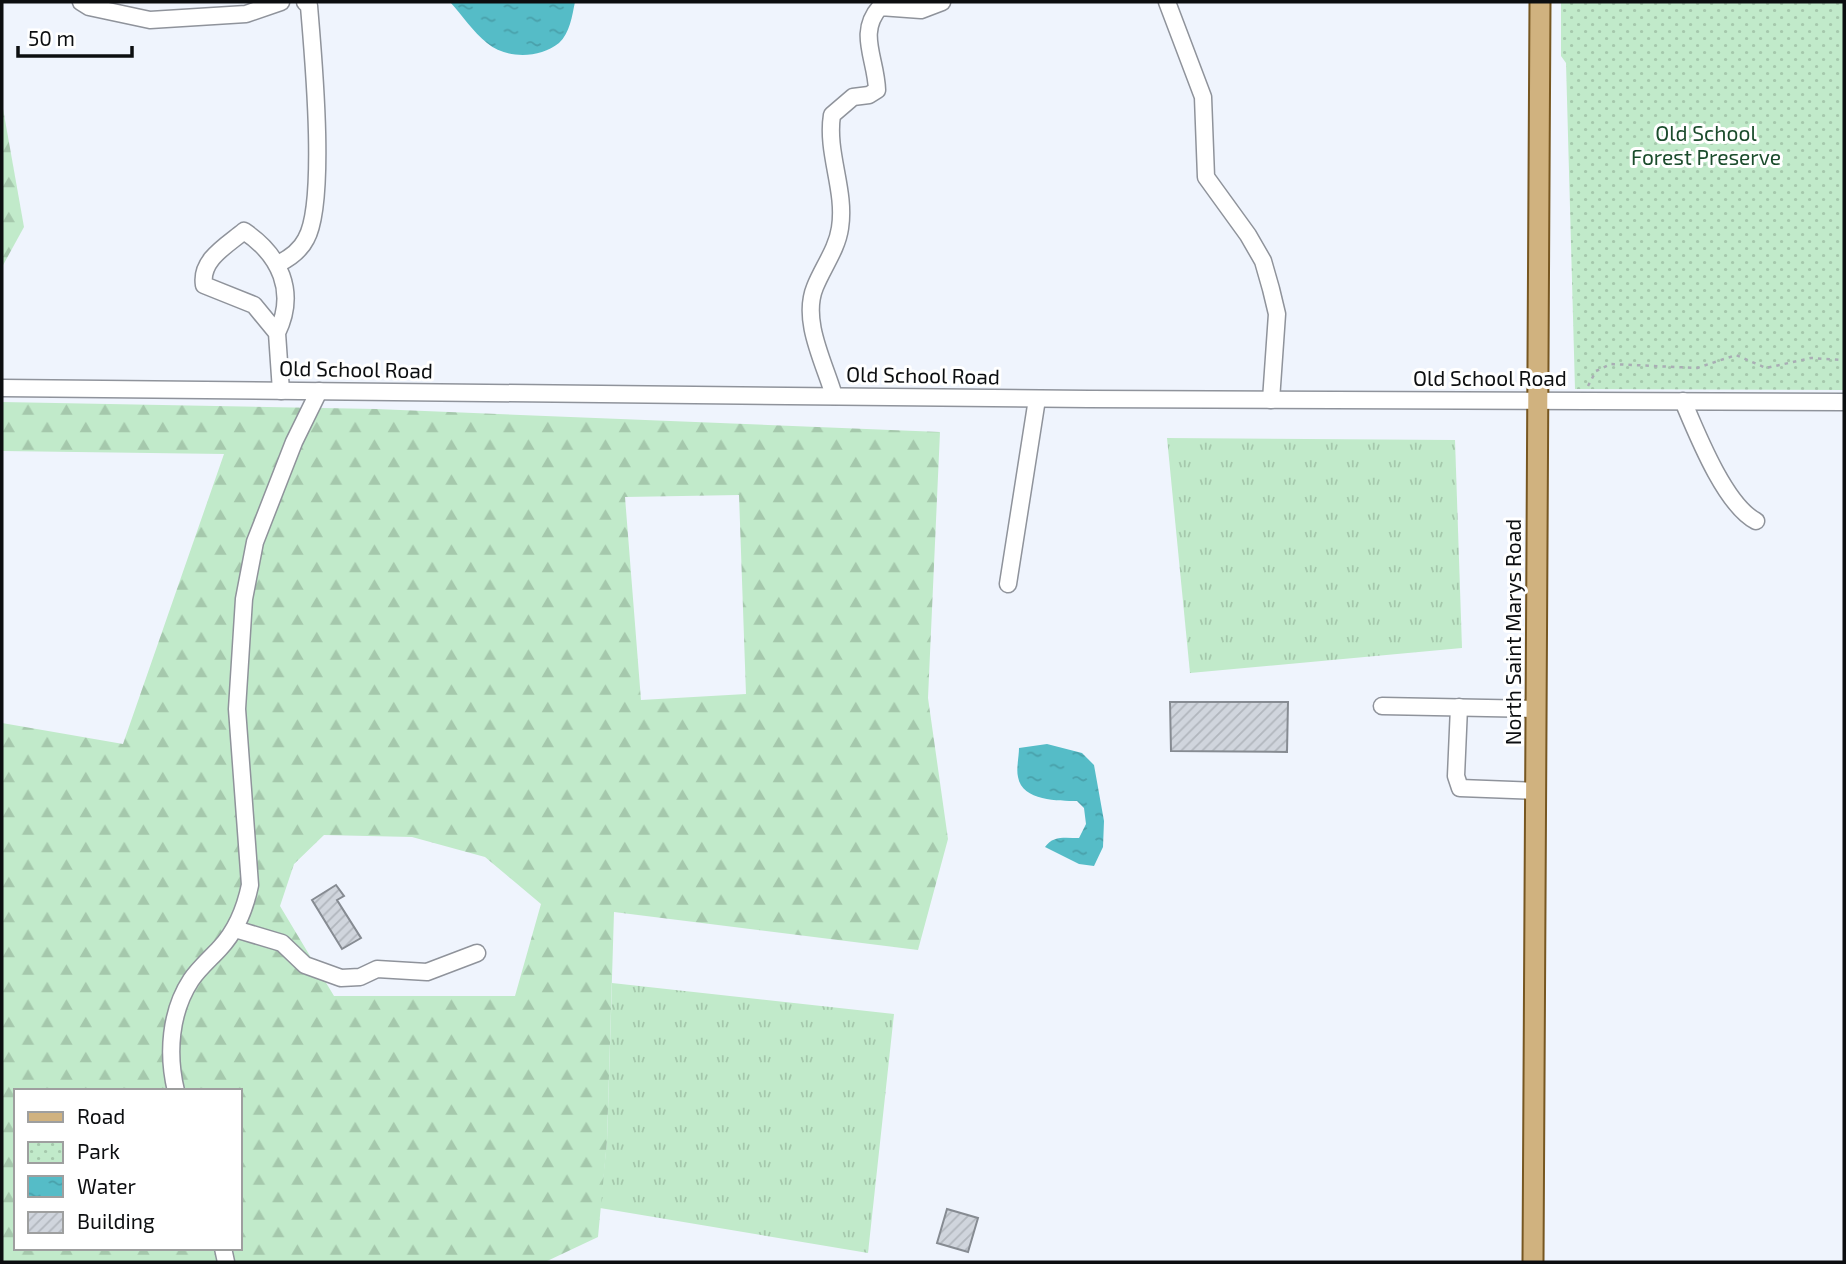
<svg xmlns="http://www.w3.org/2000/svg" width="1846" height="1264" font-family="'Exo 2',sans-serif">
  <style>
    .grass { fill: url(#grass-tufts) }
    .forest { fill: url(#forest-firs); fill-rule: evenodd }
    .park { fill: url(#park-dots) }
    .water { fill: url(#water-ripples) }
    .building { fill: url(#building-hatch); stroke: #868b92; stroke-width: 2 }
    .lines { fill: none; stroke-linecap: round; stroke-linejoin: round }
    .minor-casing { stroke: #8f939b; stroke-width: 19 }
    .major-casing { stroke: #775721; stroke-width: 23 }
    .path { stroke: #a9adb4; stroke-width: 2.5; stroke-dasharray: 3.5 5; stroke-linecap: butt }
    .minor { stroke: #fff; stroke-width: 16 }
    .major { stroke: #d0b27f; stroke-width: 19 }
    .labels { text-anchor: middle; stroke-width: 6; stroke-linejoin: round; paint-order: stroke }
    .park-label { font-size: 21px; fill: #1b4c2c; stroke: #fff }
    .street-label { font-size: 21px; fill: #0c0e10; stroke: #fff }
  </style>
  <defs>
    <pattern id="grass-tufts" width="24" height="20" patternUnits="userSpaceOnUse" patternTransform="scale(1.75)"><rect width="24" height="20" fill="#c1eaca"/><path d="M3 7l-1-3M5 7V3M7 7l1-3M15 17l-1-3M17 17v-4M19 17l1-3" fill="none" stroke="#a5c8ac"/></pattern>
    <pattern id="forest-firs" width="22" height="20" patternUnits="userSpaceOnUse" patternTransform="scale(1.75)"><rect width="22" height="20" fill="#c1eaca"/><path d="M5 1l3.5 6h-7zM16 11l3.5 6h-7z" fill="#a5c8ac"/></pattern>
    <pattern id="park-dots" width="8" height="8" patternUnits="userSpaceOnUse" patternTransform="scale(1.75)"><rect width="8" height="8" fill="#c1eaca"/><path d="M2 2h.1M6 6h.1" fill="none" stroke="#a5c8ac" stroke-width="1.8" stroke-linecap="round"/></pattern>
    <pattern id="water-ripples" width="26" height="14" patternUnits="userSpaceOnUse" patternTransform="scale(1.75)"><rect width="26" height="14" fill="#55bcc7"/><path d="M2 4q2-2 4 0t4 0M15 11q2-2 4 0t4 0" fill="none" stroke="#49a0aa"/></pattern>
    <pattern id="building-hatch" width="6" height="6" patternUnits="userSpaceOnUse" patternTransform="scale(1.75)"><rect width="6" height="6" fill="#d0d5dd"/><path d="M-1 1l2-2M0 6l6-6M5 7l2-2" fill="none" stroke="#b1b6bd"/></pattern>
  </defs>
  <rect width="100%" height="100%" fill="#eff4fd"/>
  <g class="grass">
    <polygon points="1167,438 1455,440 1462,648 1190,673"/>
    <polygon points="612,983 894,1014 868,1253 600,1208 607,1141"/>
  </g>
  <g class="forest">
    <polygon points="2,103 24,227 2,267"/>
    <path d="M2,402l374,7 564,23 -12,266 20,141 -30,111 -304,-38 -7,229 -9,96 -53,25h-543v-539l121,21 101,-290 -222,-3zM739,495l7,199 -105,6 -16,-203zM324,835l88,2 73,20 56,47 -26,92h-181l-54,-90 14,-42zM16,1091h224v157h-224z"/>
  </g>
  <polygon class="park" points="1561,2 1844,2 1844,390 1575,389 1566,63 1561,56"/>
  <g class="water">
    <path d="M450,2h125c-3,14 -5,31 -16,41 -20,16 -53,16 -72,0 -14,-11 -25,-28 -37,-41z"/>
    <path d="M1047,744l35,9 12,12 10,56 -1,26 -9,19 -15,-2 -34,-17c8,-12 21,-9 34,-9l7,-14 -2,-16 -7,-7c-18,0 -55,0 -59,-24 -2,-8 1,-20 1,-29z"/>
  </g>
  <g class="building">
    <polygon points="1170,702 1288,702 1287,752 1171,751"/>
    <polygon points="336,885 344,896 337,900 361,938 342,949 312,900"/>
    <polygon points="947,1209 978,1218 968,1252 937,1243"/>
  </g>
  <g class="lines">
    <g class="minor-casing">
      <g id="minor">
        <polyline points="81,2 89,7 150,20 246,14 281,2"/>
        <polyline points="1167,2 1203,97 1206,177 1248,235 1263,261 1271,289 1277,314 1271,400"/>
        <path d="M278,264c12,-6 22,-13 28,-25 21,-37 7,-185 3,-233l-4,-4"/>
        <path d="M277,333c20,-41 3,-78 -33,-102 -18,15 -44,29 -40,54l50,20 23,28 4,58"/>
        <polyline points="2,388 1089,399 1844,402"/>
        <path d="M834,396c-9,-32 -33,-75 -19,-109 8,-20 22,-38 25,-59 6,-38 -14,-75 -8,-113l21,-18 16,-2 8,-5c-1,-32 -20,-57 3,-83l41,3 21,-8"/>
        <path d="M1683,401c14,33 42,104 73,120"/>
        <polyline points="1008,584 1037,399"/>
        <polyline points="1382,706 1537,709"/>
        <polyline points="1459,707 1456,776 1460,788 1537,791"/>
        <polyline points="235,929 282,943 305,965 341,978 360,977 377,969 427,972 477,953"/>
        <path d="M176,1091c-9,-37 -6,-79 15,-111 8,-12 19,-21 29,-32 17,-18 25,-39 30,-63l-13,-176 7,-110 11,-57 39,-100 25,-51"/>
        <polyline points="223,1248 226,1262"/>
      </g>
    </g>
    <g class="major-casing">
      <polyline id="major" points="1533,1262 1540,2"/>
    </g>
    <polyline class="path" points="1588,386 1596,371 1611,364 1697,368 1736,355 1766,368 1811,358 1844,360"/>
    <use href="#minor" class="minor"/>
    <use href="#major" class="major"/>
  </g>
  <g class="labels">
    <g class="park-label">
      <text x="1706" y="141">Old School<tspan x="1706" dy="24">Forest Preserve</tspan></text>
    </g>
    <g class="street-label">
      <text transform="translate(356 370) rotate(1)" y="7">Old School Road</text>
      <text transform="translate(923 376) rotate(1)" y="7">Old School Road</text>
      <text x="1490" y="386">Old School Road</text>
      <text transform="translate(1514 632) rotate(-90)" y="7">North Saint Marys Road</text>
    </g>
  </g>
  <rect width="1846" height="1264" fill="none" stroke="#0c0e10" stroke-width="7"/>
  <rect x="14" y="1089" width="228" height="161" fill="#ffffff" stroke="#9e9f9f" stroke-width="2"/>
  <rect x="28" y="1112" width="35" height="10" fill="#d0b27f" stroke="#9e9f9f" stroke-width="2"/>
  <text x="77" y="1124" font-size="21" fill="#0c0e10">Road</text>
  <rect x="28" y="1142" width="35" height="21" fill="url(#park-dots)" stroke="#9e9f9f" stroke-width="2"/>
  <text x="77" y="1159" font-size="21" fill="#0c0e10">Park</text>
  <rect x="28" y="1176" width="35" height="21" fill="url(#water-ripples)" stroke="#9e9f9f" stroke-width="2"/>
  <text x="77" y="1194" font-size="21" fill="#0c0e10">Water</text>
  <rect x="28" y="1212" width="35" height="21" fill="url(#building-hatch)" stroke="#9e9f9f" stroke-width="2"/>
  <text x="77" y="1229" font-size="21" fill="#0c0e10">Building</text>
  <path d="M18 46v10h114v-10" fill="none" stroke="#0c0e10" stroke-width="3.5"/>
  <text x="28" y="46" font-size="21" fill="#0c0e10" stroke="#ffffff" stroke-width="5" paint-order="stroke">50 m</text>
</svg>
